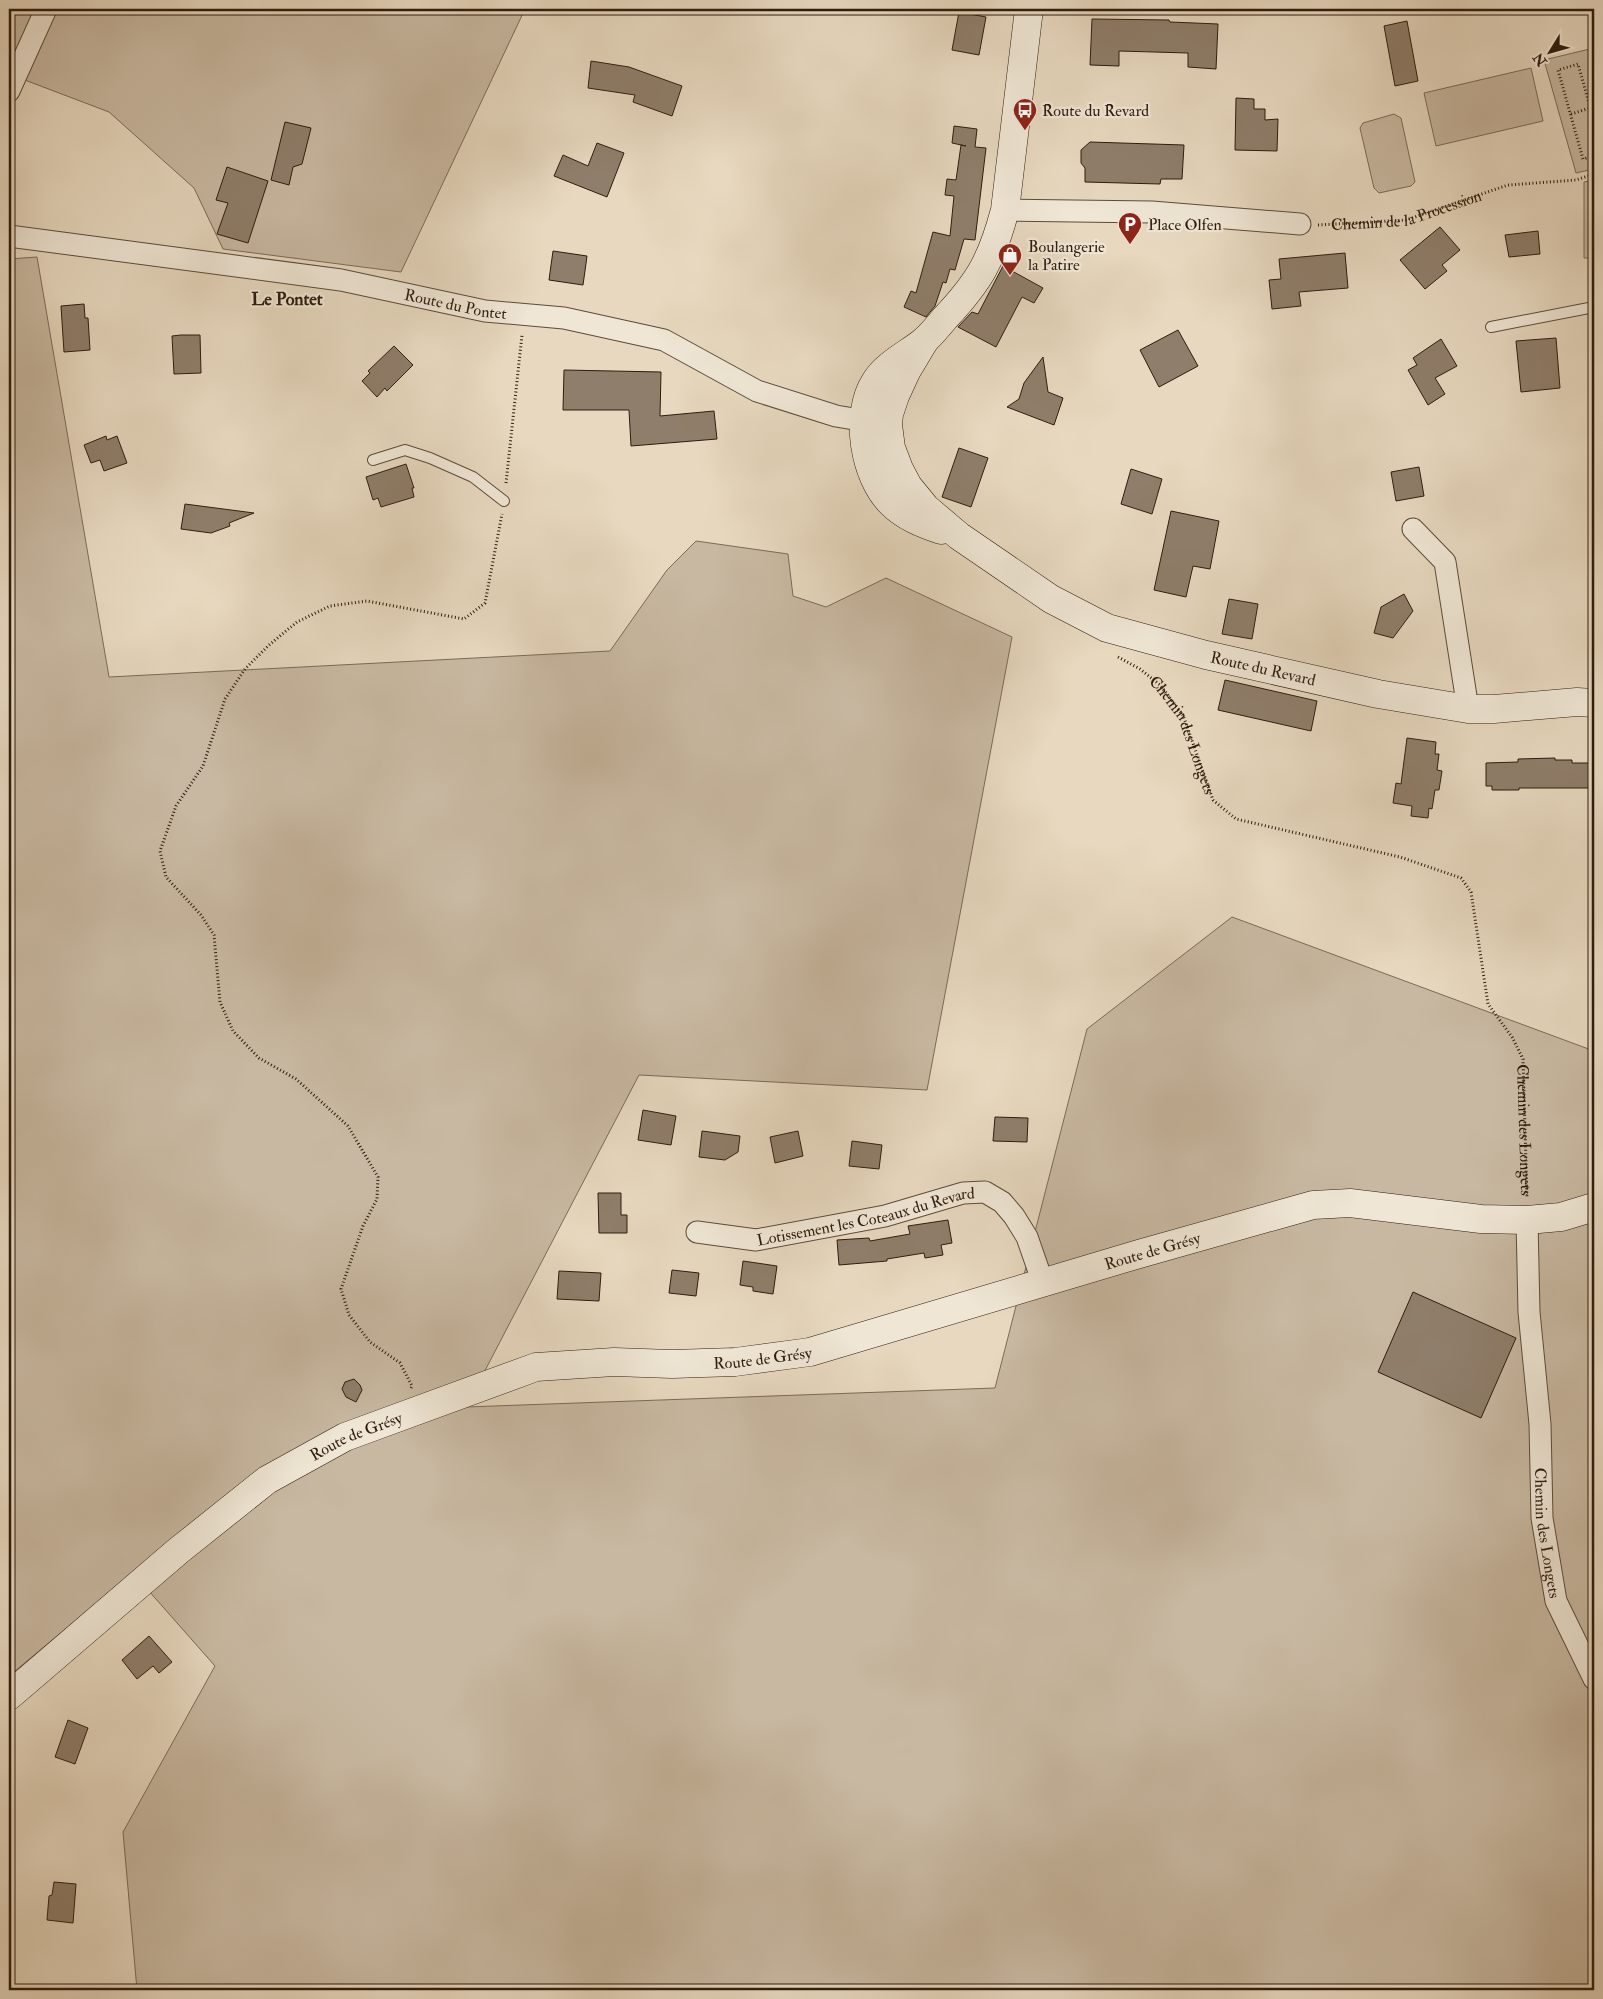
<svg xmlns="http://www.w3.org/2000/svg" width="1603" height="1999" font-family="'IM FELL Double Pica',serif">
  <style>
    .green { fill: #c8b8a1; stroke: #7c6a58 }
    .building { fill: #8f7e6b; stroke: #2f1c0f }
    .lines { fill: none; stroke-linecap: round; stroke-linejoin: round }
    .lane-casing { stroke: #5d4b3b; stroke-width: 12 }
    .street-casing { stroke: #5d4b3b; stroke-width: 23 }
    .secondary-casing { stroke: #2f1c0f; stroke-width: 29 }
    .path { stroke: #2f1c0f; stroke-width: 3; stroke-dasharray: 1 2.5; stroke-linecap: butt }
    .lane { stroke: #efe6d5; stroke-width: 10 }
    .street { stroke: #efe6d5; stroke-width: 21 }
    .secondary { stroke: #efe6d5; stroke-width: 28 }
    .labels { text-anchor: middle; stroke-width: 4.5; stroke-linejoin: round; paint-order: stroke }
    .poi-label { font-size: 16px; fill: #2f1c0f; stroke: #efe6d5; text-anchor: start }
    .street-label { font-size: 16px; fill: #2f1c0f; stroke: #efe6d5 }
    .neighbourhood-label { font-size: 18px; font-weight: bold; fill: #2f1c0f; stroke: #efe6d5 }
  </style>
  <rect width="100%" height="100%" fill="#e7d8bf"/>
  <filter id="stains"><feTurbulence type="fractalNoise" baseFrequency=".004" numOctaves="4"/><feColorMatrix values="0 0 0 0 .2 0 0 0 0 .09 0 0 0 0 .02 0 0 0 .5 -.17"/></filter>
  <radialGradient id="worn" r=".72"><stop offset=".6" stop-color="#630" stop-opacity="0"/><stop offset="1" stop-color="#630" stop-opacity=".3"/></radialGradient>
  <g class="green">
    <polygon points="9,9 525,9 401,272 223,249 194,188 109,112 9,74"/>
    <polygon points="1594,48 1594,169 1576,173 1544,60"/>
    <polygon points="1531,68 1543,121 1436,146 1424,93"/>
    <polygon points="1394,114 1401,118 1415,182 1411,186 1379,193 1374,188 1360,128 1363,123"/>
    <polygon points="1594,180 1594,258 1584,258 1584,182"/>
    <polygon points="37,257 109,677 610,651 667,570 696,541 788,554 793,596 826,607 886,578 1012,637 927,1090 639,1075 466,1407 995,1388 1087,1029 1232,917 1594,1051 1594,1990 137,1990 123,1832 215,1666 133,1573 9,1676 9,259"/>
  </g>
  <g class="building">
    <polygon points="959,12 986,17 979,55 952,50"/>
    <polygon points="1092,19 1169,20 1170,22 1218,24 1216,69 1188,67 1188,53 1119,51 1119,66 1090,65"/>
    <polygon points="1407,21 1418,81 1395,86 1384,26"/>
    <polygon points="591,61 629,67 682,86 672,116 633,102 635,95 588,88"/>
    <polygon points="1236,98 1254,99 1254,109 1265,109 1265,120 1278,119 1277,151 1235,150"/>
    <polygon points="285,122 311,128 302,164 293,167 289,185 271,180"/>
    <polygon points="954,126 977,129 975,147 986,148 975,240 964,239 955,270 950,269 946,283 943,282 935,306 926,317 904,307 911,291 916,293 933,232 950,236 954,196 945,195 947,179 956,180 961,145 966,146 952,143"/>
    <polygon points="1090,142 1184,145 1182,179 1161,179 1160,184 1085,182 1085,168 1081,163 1081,150"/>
    <polygon points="597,143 624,153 607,197 554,176 563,155 588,166"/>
    <polygon points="227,167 268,181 248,243 217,234 228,203 216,200"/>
    <polygon points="1440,227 1460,250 1442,265 1447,271 1425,289 1400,260"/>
    <polygon points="1538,231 1540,254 1509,257 1505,235"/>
    <polygon points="553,251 587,256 583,285 549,280"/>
    <polygon points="1345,253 1348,288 1299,292 1301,306 1272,309 1269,280 1281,279 1279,259"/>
    <polygon points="1003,266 1043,288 1034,303 1022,297 996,347 958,327 972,312 978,314"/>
    <polygon points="84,304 85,318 88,318 90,350 64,352 61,306"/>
    <polygon points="1178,330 1198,366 1159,387 1140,350"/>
    <polygon points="181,335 200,335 201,373 174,374 172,336"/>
    <polygon points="1556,338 1560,388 1521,392 1516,341"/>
    <polygon points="1441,339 1457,366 1435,378 1445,394 1428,405 1408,370 1417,365 1413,358"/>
    <polygon points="394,346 413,365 387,391 385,388 377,397 362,381 370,373 368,371"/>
    <polygon points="1043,357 1048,392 1063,398 1054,425 1007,407 1019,399 1024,383"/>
    <polygon points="564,370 661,372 660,416 714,411 717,439 631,446 629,410 563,410"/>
    <polygon points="106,436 107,440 117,436 127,463 104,471 100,460 91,463 84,445"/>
    <polygon points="959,448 988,458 971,507 942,497"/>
    <polygon points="406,464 414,488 412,488 414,497 381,507 378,498 373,500 366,477"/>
    <polygon points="1419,467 1424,496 1396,501 1391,472"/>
    <polygon points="1131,469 1162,479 1152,514 1121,504"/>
    <polygon points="185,504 254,513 229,523 230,526 211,533 181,529"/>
    <polygon points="1171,511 1219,521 1210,569 1193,566 1186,597 1154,590"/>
    <polygon points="1404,594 1413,611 1393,638 1374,633 1381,607"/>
    <polygon points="1229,599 1258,604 1252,639 1222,634"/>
    <polygon points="1225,680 1317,701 1311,731 1218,710"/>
    <polygon points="1407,738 1436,742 1435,754 1439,754 1437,770 1442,771 1439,790 1435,790 1432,809 1429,808 1428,818 1411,816 1412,806 1393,803 1396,783 1401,784"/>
    <polygon points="1555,758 1555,760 1572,760 1572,763 1594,763 1594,788 1519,788 1519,790 1492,790 1492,786 1486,786 1486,763 1518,762 1518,759"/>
    <polygon points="643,1110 676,1116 671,1145 638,1140"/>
    <polygon points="995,1117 1028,1118 1027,1142 993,1141"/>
    <polygon points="702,1131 740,1136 738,1152 725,1160 699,1157"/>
    <polygon points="798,1131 803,1156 775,1163 770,1137"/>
    <polygon points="852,1141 882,1145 879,1169 849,1166"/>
    <polygon points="598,1193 621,1193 621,1215 627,1215 627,1233 599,1233"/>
    <polygon points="948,1220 952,1243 941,1245 943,1255 925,1258 924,1253 887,1259 887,1261 839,1265 837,1240 869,1238 870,1241 910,1234 908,1226"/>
    <polygon points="743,1261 777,1266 773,1294 753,1291 753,1287 740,1285"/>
    <polygon points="672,1270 699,1273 696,1296 669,1293"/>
    <polygon points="559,1271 601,1273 599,1301 557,1299"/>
    <polygon points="1413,1292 1516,1338 1481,1418 1378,1372"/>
    <polygon points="354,1379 360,1385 362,1390 356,1402 346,1397 342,1389 345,1382"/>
    <polygon points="149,1636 172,1662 159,1673 153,1666 137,1679 122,1660"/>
    <polygon points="68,1720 88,1728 75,1764 55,1757"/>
    <polygon points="54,1882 76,1884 73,1923 47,1920 49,1896 52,1895"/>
  </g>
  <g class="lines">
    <g class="lane-casing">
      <g id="lane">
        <polyline points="1491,327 1594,307"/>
        <polyline points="373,460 405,450 430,458 473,477 504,501"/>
      </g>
    </g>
    <g class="street-casing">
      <g id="street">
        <polyline points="9,91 46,9"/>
        <polyline points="1005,210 1152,212 1300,224"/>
        <path id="s3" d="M9,236l332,44 144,31 79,7 100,22 93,51 79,25 42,7"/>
        <polyline points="1413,529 1445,562 1468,709"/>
        <path id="s4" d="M1527,1220l2,92 11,112 2,94 14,83 38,78"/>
        <path id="s5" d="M697,1232l59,8 129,-24 78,-23 22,-1 17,10 12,14 13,21 16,46"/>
      </g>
    </g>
    <g class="secondary-casing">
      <g id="secondary">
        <path id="s6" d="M925,340l-18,30 -12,26 -6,18 -1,11 3,23 8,21 9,17 18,22 33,28 92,63 56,29 99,27 172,39 90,15h26l83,-7 17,1"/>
        <path d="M941,530c-18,-6 -36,-13 -50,-27 -27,-27 -37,-88 -16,-121 11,-18 33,-28 49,-41 8,-7 14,-15 21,-23 35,-37 47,-59 60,-108l24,-201"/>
        <path id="s7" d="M9,1696l169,-145 89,-71 78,-43 191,-70 78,-5 58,2 63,-2 75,-10 329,-98 174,-49 37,-2 131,16 46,1 34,-3 33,-10"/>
      </g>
    </g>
    <g class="path">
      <polyline points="1571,114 1590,108"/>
      <polyline points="1594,121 1578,64 1558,70 1583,159 1594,156"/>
      <path id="s1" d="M1318,225l88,-5 102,-35 68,-5 18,-6"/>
      <polyline points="506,483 522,335"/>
      <path id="s2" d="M1118,657l22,12 20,16 23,30 30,85 23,19 164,38 61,21 10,14 17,112 24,33 11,22 4,139"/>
      <polyline points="411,1388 412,1386 400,1363 370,1342 349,1315 341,1289 363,1226 377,1199 378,1177 348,1126 296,1079 259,1058 233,1031 220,1002 214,935 201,915 166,877 160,851 176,806 203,766 225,699 245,669 269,645 297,622 330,606 367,601 464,619 485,603 502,514"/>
    </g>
    <use href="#lane" class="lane"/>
    <use href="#street" class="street"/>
    <use href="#secondary" class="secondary"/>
  </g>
  <defs>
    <g id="bus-pin" transform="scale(1.25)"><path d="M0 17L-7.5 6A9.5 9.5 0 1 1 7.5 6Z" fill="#8f2418" stroke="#efe6d5"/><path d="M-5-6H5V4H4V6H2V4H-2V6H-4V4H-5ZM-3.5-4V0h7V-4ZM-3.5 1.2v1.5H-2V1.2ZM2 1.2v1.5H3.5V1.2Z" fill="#fff"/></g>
    <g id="parking-pin" transform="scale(1.25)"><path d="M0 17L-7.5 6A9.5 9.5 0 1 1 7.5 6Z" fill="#8f2418" stroke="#efe6d5"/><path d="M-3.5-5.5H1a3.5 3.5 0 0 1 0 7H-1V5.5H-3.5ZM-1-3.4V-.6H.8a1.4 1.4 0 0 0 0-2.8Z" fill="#fff"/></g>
    <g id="shop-pin" transform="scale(1.25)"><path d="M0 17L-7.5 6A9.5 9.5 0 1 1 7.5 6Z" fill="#8f2418" stroke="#efe6d5"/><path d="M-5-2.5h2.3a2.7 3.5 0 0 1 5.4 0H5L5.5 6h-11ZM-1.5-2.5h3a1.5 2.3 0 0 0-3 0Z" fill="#fff"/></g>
  </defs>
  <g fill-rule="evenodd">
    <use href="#bus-pin" x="1025" y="110"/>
    <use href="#parking-pin" x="1130" y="224"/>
    <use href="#shop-pin" x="1010" y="255"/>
  </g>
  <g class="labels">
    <g class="poi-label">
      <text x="1042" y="116">Route du Revard</text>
      <text x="1148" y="230">Place Olfen</text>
      <text x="1028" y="252">Boulangerie<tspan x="1028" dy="18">la Patire</tspan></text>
    </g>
    <g class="street-label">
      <text dy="6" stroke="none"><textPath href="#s1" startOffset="90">Chemin de la Procession</textPath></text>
      <text dy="6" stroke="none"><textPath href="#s3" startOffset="452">Route du Pontet</textPath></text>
      <text dy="6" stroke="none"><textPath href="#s6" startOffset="566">Route du Revard</textPath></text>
      <text dy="6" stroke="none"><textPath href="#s2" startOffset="106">Chemin des Longets</textPath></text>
      <text dy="6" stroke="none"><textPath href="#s2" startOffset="708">Chemin des Longets</textPath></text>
      <text dy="6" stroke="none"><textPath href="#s5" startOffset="172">Lotissement les Coteaux du Revard</textPath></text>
      <text dy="6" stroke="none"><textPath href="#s7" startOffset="1261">Route de Grésy</textPath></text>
      <text dy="6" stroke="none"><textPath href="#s7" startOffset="856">Route de Grésy</textPath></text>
      <text dy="6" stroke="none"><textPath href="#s7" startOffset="436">Route de Grésy</textPath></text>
      <text dy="6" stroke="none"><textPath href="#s4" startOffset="314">Chemin des Longets</textPath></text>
    </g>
    <g class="neighbourhood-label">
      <text x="287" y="305">Le Pontet</text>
    </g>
  </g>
  <rect width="1603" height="1999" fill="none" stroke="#e7d8bf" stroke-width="30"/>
  <rect x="10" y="10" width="1583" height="1979" fill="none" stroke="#2f1c0f" stroke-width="2.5"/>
  <rect x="15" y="15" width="1573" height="1969" fill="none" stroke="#2f1c0f"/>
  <g transform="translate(1550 52) rotate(233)" stroke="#efe6d5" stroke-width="4" paint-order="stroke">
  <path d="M0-4L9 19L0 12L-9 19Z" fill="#2f1c0f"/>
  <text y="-8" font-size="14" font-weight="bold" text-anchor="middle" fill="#2f1c0f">N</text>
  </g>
  <rect width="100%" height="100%" filter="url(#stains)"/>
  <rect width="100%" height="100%" fill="url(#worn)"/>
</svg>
